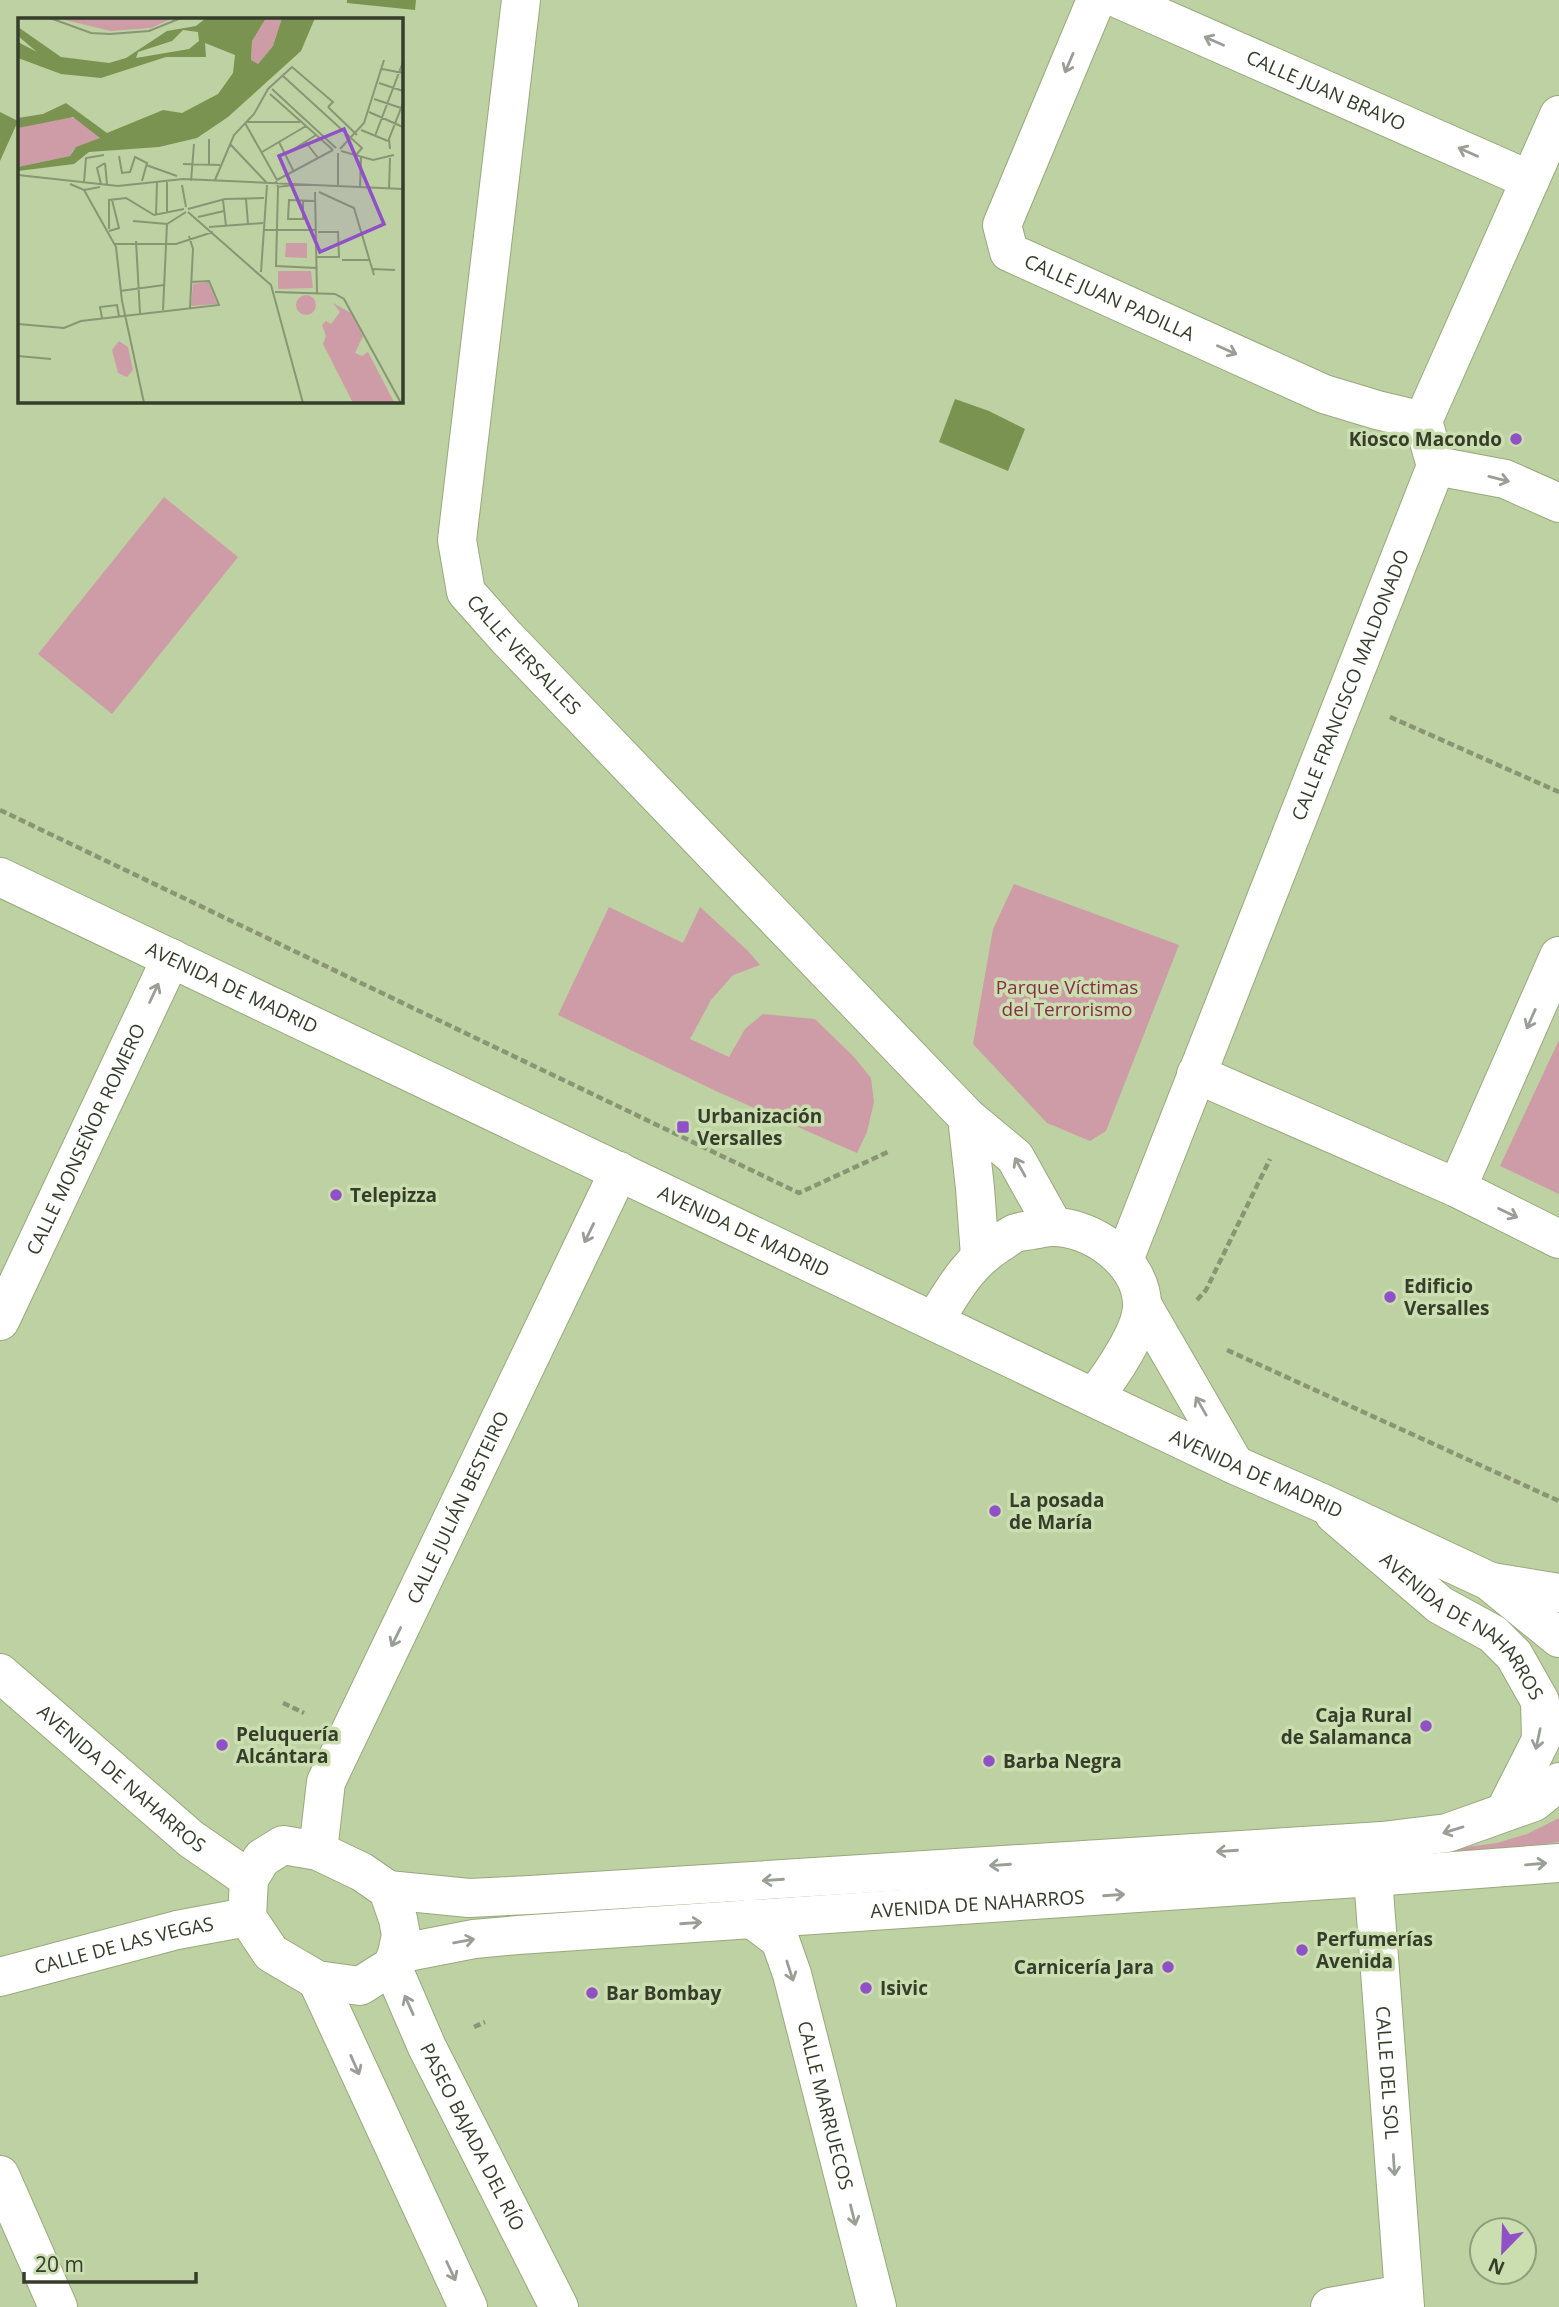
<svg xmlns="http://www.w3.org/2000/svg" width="1559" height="2307" font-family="'Open Sans',sans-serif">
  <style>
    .green { fill: #ce9ca6 }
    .water { fill: #7a9350 }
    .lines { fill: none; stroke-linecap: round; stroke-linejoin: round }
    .street-casing { stroke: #97a97c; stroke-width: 40 }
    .highway-casing { stroke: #97a97c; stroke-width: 40 }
    .path { stroke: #889673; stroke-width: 4.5; stroke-dasharray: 7 3.5; stroke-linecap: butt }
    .street { stroke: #fff; stroke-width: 38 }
    .highway { stroke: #fff; stroke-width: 38 }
    .oneway { stroke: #9a9e95 }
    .poi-dot { fill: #9051c7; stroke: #cbdeb0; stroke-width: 2.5 }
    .labels { text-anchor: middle; stroke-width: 7; stroke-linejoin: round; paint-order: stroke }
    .street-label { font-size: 19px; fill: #363d2b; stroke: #cbdeb0 }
    .poi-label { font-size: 19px; font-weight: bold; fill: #363d2b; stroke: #cbdeb0; text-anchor: start }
    .park-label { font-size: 19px; fill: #882c47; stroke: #cbdeb0 }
    .inset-road { fill: none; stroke: #889673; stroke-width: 2 }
    .view { fill: #9051c7; fill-opacity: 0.15; stroke: #9051c7; stroke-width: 3.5 }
    .inset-edge { fill: none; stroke: #363d2b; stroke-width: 3.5 }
  </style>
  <rect width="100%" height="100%" fill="#bed1a3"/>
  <g class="green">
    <polygon points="164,497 238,557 112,714 38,654"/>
    <polygon points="1014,884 1179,945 1106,1131 1090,1141 1047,1123 973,1044 993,929"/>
    <polygon points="609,907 683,943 700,907 748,951 760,965 733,975 711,1000 690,1039 729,1057 745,1029 763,1014 815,1019 854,1057 871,1078 874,1102 867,1132 857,1153 718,1092 558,1015"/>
    <polygon points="1559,1040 1559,1194 1500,1166"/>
    <polygon points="1559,1818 1559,1842 1493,1852 1418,1853 1497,1843 1527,1834"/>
  </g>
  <g class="water">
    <polygon points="347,0 416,0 415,10 347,3"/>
    <polygon points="0,112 18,121 0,161"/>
    <polygon points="955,399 989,411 1025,429 1008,471 939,442"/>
  </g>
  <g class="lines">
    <g class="street-casing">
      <g id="street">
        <path id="s1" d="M521,0l-64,540 9,52 40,45 461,480 48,40 39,70"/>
        <path id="s2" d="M1096,0l-94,225 7,27 315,142 53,16 46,11"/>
        <path id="s3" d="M1121,0l409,180"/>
        <polyline points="1436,466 1505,479 1559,503"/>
        <polyline points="1196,1074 1457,1188 1559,1239"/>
        <polyline points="967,1117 975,1188 980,1256"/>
        <polyline points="1457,1188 1559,956"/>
        <path id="s4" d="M1124,1260l312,-794 -13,-45 136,-306"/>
        <polyline points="1143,1306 1235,1465"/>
        <path id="s5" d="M0,1321l171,-363"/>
        <path d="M934,1321c20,-31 32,-56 64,-77 6,-3 12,-9 18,-11 5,-2 11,-2 16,-3 7,-1 14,-3 21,-3 40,0 88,35 89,77 1,26 -32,73 -48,93"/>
        <path id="s6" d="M1334,1514l106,91 53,29 21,21 26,46 1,39 -36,71"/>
        <path id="s7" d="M0,1673l191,166 58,40"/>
        <polygon points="283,1845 318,1851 362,1872 388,1890 398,1919 401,1935 397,1954 392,1966 360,1986 317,1980 271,1953 247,1917 249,1879 262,1858"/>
        <path id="s8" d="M318,1851l8,-69 293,-611"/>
        <path id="s9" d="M1379,1852l-6,25 32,430"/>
        <polyline points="388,1890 469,1898 530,1895 1382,1841 1447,1833 1534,1802 1559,1782"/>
        <path id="s10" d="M751,1918l29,22 12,34 85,333"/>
        <path id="s11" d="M397,1954l77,-15 44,-4 855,-58 186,-14"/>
        <path id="s12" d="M392,1966l35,81 132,260"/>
        <path id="s13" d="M0,1977l177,-47 70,-13"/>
        <polyline points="317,1980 468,2307"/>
        <polyline points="0,2175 58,2307"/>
        <polyline points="1330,2307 1403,2294"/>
      </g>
    </g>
    <g class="highway-casing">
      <g id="highway">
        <path id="s14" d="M0,877l1235,588 87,38 167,78 70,57"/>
        <polyline points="1492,1582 1559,1593"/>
      </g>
    </g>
    <g class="path">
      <polyline points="1390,717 1559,792"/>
      <polyline points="0,810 799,1193 890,1151"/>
      <polyline points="1197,1300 1206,1290 1270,1159"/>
      <polyline points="1227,1350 1559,1501"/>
      <polyline points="283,1703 304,1713"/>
      <polyline points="474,2027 485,2022"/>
    </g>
    <use href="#street" class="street"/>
    <use href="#highway" class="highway"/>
  </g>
  <defs><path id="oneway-shaft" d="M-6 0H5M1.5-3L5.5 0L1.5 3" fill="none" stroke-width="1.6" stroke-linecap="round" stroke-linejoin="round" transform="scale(1.75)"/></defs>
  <g class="oneway">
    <use href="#oneway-shaft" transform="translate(1214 41) rotate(-156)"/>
    <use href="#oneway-shaft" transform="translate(1069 63) rotate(113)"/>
    <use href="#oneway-shaft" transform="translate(1468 152) rotate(-156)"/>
    <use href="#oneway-shaft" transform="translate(1227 350) rotate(24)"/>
    <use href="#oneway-shaft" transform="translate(1499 479) rotate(14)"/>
    <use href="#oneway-shaft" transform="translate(154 993) rotate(-65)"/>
    <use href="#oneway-shaft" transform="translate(1531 1019) rotate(114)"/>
    <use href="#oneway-shaft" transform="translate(1020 1167) rotate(-119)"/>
    <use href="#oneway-shaft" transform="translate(1508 1213) rotate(26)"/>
    <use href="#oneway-shaft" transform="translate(589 1233) rotate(116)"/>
    <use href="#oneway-shaft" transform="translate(1201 1406) rotate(-120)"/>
    <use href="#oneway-shaft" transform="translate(396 1637) rotate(116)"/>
    <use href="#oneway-shaft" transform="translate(1538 1739) rotate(102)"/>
    <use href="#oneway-shaft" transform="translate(1453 1830) rotate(163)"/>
    <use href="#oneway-shaft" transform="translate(1227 1851) rotate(176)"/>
    <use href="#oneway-shaft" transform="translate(1536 1864) rotate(-5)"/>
    <use href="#oneway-shaft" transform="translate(1000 1865) rotate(176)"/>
    <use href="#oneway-shaft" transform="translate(773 1880) rotate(176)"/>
    <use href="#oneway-shaft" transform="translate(1114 1895) rotate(-4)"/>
    <use href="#oneway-shaft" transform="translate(691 1923) rotate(-4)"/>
    <use href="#oneway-shaft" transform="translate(464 1941) rotate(-10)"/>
    <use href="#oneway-shaft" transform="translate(790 1971) rotate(72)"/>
    <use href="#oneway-shaft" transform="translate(409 2005) rotate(-114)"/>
    <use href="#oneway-shaft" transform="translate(355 2065) rotate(66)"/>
    <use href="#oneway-shaft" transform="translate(1394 2165) rotate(86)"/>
    <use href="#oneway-shaft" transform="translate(853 2215) rotate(76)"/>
    <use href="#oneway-shaft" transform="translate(451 2271) rotate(65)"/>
  </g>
  <g class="poi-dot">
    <circle cx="1516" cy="439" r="7"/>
    <rect x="676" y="1120" width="14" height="14" rx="3.5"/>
    <circle cx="336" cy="1195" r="7"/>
    <circle cx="1390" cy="1297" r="7"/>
    <circle cx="995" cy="1511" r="7"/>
    <circle cx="1426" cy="1726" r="7"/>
    <circle cx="222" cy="1745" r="7"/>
    <circle cx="989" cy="1761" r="7"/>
    <circle cx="1302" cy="1950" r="7"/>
    <circle cx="1168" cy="1967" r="7"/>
    <circle cx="866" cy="1988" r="7"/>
    <circle cx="592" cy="1993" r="7"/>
  </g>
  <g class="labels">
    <g class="street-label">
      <text dy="7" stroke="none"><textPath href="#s3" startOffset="224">CALLE JUAN BRAVO</textPath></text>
      <text dy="7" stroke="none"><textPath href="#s2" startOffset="382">CALLE JUAN PADILLA</textPath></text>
      <text dy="7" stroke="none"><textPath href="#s1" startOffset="682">CALLE VERSALLES</textPath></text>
      <text dy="7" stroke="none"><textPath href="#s4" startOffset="618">CALLE FRANCISCO MALDONADO</textPath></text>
      <text dy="7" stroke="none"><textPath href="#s14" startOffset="257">AVENIDA DE MADRID</textPath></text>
      <text dy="7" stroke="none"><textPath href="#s5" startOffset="201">CALLE MONSEÑOR ROMERO</textPath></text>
      <text dy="7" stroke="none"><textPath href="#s14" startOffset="824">AVENIDA DE MADRID</textPath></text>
      <text dy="7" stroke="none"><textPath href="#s14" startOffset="1391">AVENIDA DE MADRID</textPath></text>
      <text dy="7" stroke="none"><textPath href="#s8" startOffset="374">CALLE JULIÁN BESTEIRO</textPath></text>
      <text dy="7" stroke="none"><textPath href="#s6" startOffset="172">AVENIDA DE NAHARROS</textPath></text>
      <text dy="7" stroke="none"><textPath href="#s7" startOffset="161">AVENIDA DE NAHARROS</textPath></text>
      <text dy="7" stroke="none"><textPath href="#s11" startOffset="583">AVENIDA DE NAHARROS</textPath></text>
      <text dy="7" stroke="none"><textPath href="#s13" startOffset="128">CALLE DE LAS VEGAS</textPath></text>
      <text dy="7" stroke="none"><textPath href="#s9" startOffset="222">CALLE DEL SOL</textPath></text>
      <text dy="7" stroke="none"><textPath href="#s10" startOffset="208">CALLE MARRUECOS</textPath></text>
      <text dy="7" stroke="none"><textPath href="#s12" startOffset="189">PASEO BAJADA DEL RÍO</textPath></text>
    </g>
    <g class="poi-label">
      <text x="1502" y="446" text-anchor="end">Kiosco Macondo</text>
      <text x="697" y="1123">Urbanización<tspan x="697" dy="22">Versalles</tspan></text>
      <text x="350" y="1202">Telepizza</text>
      <text x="1404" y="1293">Edificio<tspan x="1404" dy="22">Versalles</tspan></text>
      <text x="1009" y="1507">La posada<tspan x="1009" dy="22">de María</tspan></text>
      <text x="1412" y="1722" text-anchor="end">Caja Rural<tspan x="1412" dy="22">de Salamanca</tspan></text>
      <text x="236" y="1741">Peluquería<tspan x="236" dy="22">Alcántara</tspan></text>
      <text x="1003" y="1768">Barba Negra</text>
      <text x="1316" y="1946">Perfumerías<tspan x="1316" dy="22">Avenida</tspan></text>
      <text x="1154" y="1974" text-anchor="end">Carnicería Jara</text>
      <text x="880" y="1995">Isivic</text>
      <text x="606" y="2000">Bar Bombay</text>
    </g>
    <g class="park-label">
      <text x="1067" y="994">Parque Víctimas<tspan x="1067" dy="22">del Terrorismo</tspan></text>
    </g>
  </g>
  <g transform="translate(18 18)">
    <rect width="385" height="385" fill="#bed1a3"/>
    <path d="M39,0h116l-22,10 -40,3zM248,0h16l-9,28 -15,18 -7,-4 1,-19zM48,98l14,4 20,18 -27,12 -3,6 -52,11v-39zM268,225h21v15l-22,-1zM260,253h33l2,17 -35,1zM190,264l9,22 -26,2 2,-22zM278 287a10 10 0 1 1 20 0a10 10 0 1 1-20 0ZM315,285l18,10 12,23 -8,17 7,3 6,-4 26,50 -41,1 -30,-59 3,-8 -4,-11 4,-4 5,3 9,-12zM101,323l9,6 5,23 -6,7 -9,-4 -6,-23z" fill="#ce9ca6"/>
    <path d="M188,0h60l-14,23 -1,19 7,4 15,-18 9,-28h33l-14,33 -73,66 -31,21 -38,9 -70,5 -15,12 -56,7v-4l52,-11 6,-9 24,-9 -27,-21 -55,11v-10l25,-4 23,-11 41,30 56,-23 19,3 36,-19 15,-21 2,-18 -30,-12 1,14h-40l-65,21 -40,-4 -43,-16v-16l19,10 -19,-16v-9l43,30 48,6 17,-5 41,-27 29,-5zM165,12l15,2 1,9 -10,8 -53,9 2,-6 34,-11z" fill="#7a9350" fill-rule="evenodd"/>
    <path class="inset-road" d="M32,0l41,15 19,1 39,-3 32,-13M364,51l21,4M265,58l79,72 -6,7M361,65l24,8M254,71l64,59M252,76l63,56M356,81l27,9M310,89l29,28M351,94l34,15M228,104h54M227,105l32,57M343,112l27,11M357,118l28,-74M287,123l13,17M261,124l15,30M212,126l36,38M322,131l24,-26 20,-63M372,131l-1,-10 14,-36M323,133l32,9 21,-5M244,134l44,-26M268,136l30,-19M101,138l3,17 8,-1 5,-15 12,6 -5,18M87,145l2,21M165,146l37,1M128,147l31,11M191,147v-26M0,157l100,11 65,-7 220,10M197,162l19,-45 20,-21 14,-25 24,-22 41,35 -5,5M259,162l56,-30M173,163l3,-37M258,163l2,6 16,-2M66,164l2,-24 18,-3M149,164v31M52,166l14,6 16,-3M83,166l-4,-16 8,-5M164,167l4,22M320,168v-33M260,170l-2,78 41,2M342,170l1,-31M371,171l1,-31M66,172l32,57 6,54 22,102M297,174l2,101M301,174l35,16 20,67M228,181l2,25M205,182l3,26M285,183v18h-15l1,-19 27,1M170,191l37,-10 39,-1M170,194l83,73 32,118M138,197l1,-33M180,199l26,-6M115,203l34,3 19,-12M191,209l54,-4M91,211v-29l17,-2 28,17 30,-6M245,212h53M91,213l10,-3 -7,-28M171,218l4,13 -3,59M118,223l4,72M97,226h61l37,-12M299,239h22l-1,-25h-20M324,242h28M355,251l22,1M243,254l6,-87M102,273l44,-6M257,274l60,2 9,5 57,104M145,292l4,-86M84,300l-2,-11 17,-2 2,11M0,306l46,4 17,-7 138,-16 -10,-24 -18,1M0,338l33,3"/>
    <path class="view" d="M326,111l40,95 -64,28 -41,-96z"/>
    <rect width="385" height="385" class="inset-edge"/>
  </g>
  <g transform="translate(1503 2251) rotate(203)"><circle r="33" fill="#cbdeb0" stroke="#8f9e7b" stroke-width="2"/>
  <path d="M0-5L12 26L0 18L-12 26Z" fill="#9051c7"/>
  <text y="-10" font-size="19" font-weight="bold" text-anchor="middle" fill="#363d2b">N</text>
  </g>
  <path d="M24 2272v10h172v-10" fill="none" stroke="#363d2b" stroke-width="3.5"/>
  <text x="35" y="2272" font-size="21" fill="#363d2b" stroke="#cbdeb0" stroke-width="5" paint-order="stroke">20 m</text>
</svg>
